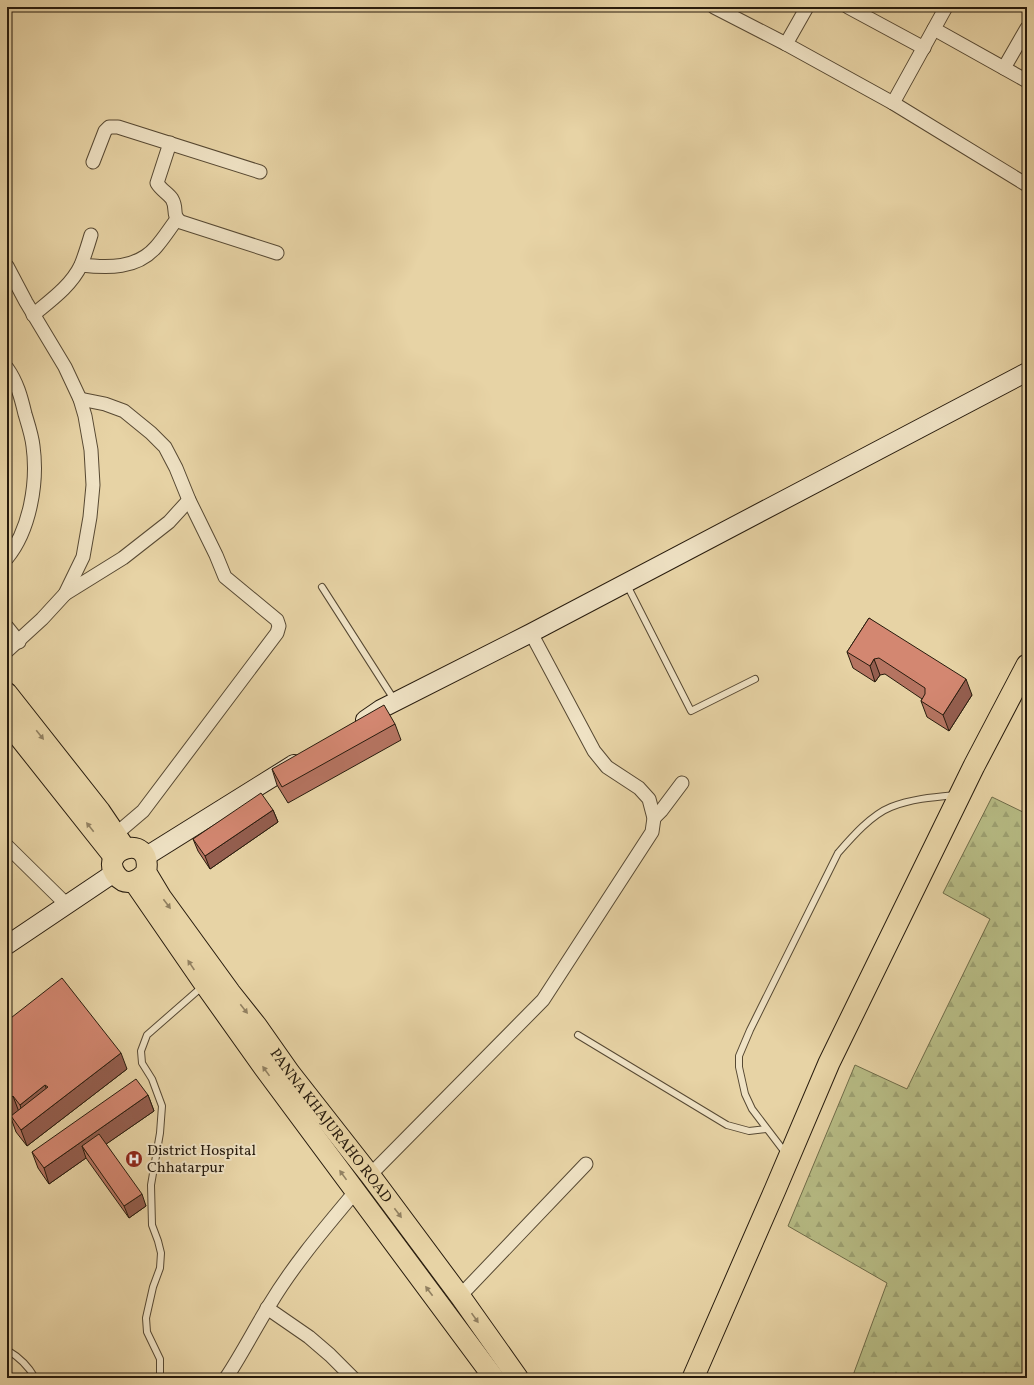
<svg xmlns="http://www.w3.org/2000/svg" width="1034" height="1385" font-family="Vollkorn,serif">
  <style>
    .forest { fill: url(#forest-firs); stroke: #6f6c49 }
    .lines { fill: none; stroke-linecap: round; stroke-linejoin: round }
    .service-casing { stroke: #574933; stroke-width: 8 }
    .minor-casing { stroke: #574933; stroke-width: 15 }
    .secondary-casing { stroke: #271b0d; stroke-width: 20 }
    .primary-casing { stroke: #271b0d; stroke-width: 22 }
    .trunk-casing { stroke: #271b0d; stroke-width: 23 }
    .service { stroke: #efe2c4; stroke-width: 6 }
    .minor { stroke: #efe2c4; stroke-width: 13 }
    .secondary { stroke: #efe2c4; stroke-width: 18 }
    .primary { stroke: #e7d3a5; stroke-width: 20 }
    .trunk { stroke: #e7d3a5; stroke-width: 21 }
    .wall { fill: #b57461; stroke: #271b0d }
    .shaded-wall { fill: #945e4f; stroke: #271b0d }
    .building { fill: #d38771; stroke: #271b0d }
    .oneway { fill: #918061 }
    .labels { text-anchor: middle; stroke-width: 4; stroke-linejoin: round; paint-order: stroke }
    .street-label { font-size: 15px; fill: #271b0d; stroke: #efe2c4 }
    .poi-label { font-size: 15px; fill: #271b0d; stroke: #efe2c4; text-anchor: start }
  </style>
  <defs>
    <pattern id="forest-firs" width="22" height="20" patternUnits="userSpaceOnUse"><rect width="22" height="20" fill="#b7bc85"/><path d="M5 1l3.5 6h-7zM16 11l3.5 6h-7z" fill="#9da172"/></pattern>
  </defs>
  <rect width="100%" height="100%" fill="#e7d3a5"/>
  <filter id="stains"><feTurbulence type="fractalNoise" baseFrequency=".005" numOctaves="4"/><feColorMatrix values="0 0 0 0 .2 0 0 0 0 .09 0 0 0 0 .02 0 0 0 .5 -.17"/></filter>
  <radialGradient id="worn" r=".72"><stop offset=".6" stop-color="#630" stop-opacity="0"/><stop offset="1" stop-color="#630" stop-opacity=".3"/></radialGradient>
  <polygon class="forest" points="992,797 1027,814 1027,1378 852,1378 887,1283 788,1226 855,1065 907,1089 990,919 943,893"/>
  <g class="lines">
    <g class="service-casing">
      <g id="service">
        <polyline points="627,585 691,711 755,679"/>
        <polyline points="322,587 395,701"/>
        <polyline points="578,1035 727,1125 749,1131 766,1129"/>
        <path d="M787,1155l-35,-46 -7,-15 -6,-27v-11l11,-26 88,-177c14,-16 33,-38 53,-46 20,-8 43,-10 64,-12"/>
        <path d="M7,1350c12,7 21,15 28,28"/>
        <polyline points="160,1378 160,1359 147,1332 146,1318 153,1287 160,1268 161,1253 158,1241 152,1225 151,1185 160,1133 162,1106 152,1079 142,1063 141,1051 147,1035 203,986"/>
      </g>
    </g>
    <g class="minor-casing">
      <g id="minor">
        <polyline points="714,7 786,44 893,103 1027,185"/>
        <polyline points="848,7 924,48"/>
        <polyline points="934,29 1027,81"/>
        <polyline points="786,44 807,7"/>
        <polyline points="1004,68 1027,28"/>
        <polyline points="893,103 946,7"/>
        <path d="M170,143l-13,40c4,7 11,10 15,16 6,10 -1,16 9,23l96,31"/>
        <polyline points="93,162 105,131 109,127 118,127 260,172"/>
        <path d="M81,265c27,3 56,4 75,-18 8,-9 14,-19 21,-28"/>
        <polyline points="7,266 26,302 65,367 80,399 85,416 91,450 93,485 90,517 83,557 65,594 42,619 7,651"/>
        <path d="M33,315c18,-15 38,-29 48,-50 4,-10 7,-20 10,-30"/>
        <path d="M7,368c10,14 14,29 18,46 3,10 7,22 8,32 5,36 -3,84 -26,112"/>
        <polyline points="80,399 105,404 124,411 151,433 165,447 176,468 189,500 216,555 225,577 277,620 279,626 277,633 143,811 116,834"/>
        <polyline points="65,594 123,558 169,522 189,500"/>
        <polyline points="7,627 19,642"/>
        <polyline points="654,818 661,811 682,783"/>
        <polyline points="7,846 66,904"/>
        <polyline points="370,1175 543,1000 652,832 654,818 649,799 639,788 607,767 594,751 531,633"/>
        <polyline points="460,1296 586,1164"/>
        <polyline points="267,1308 309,1337 330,1355 353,1378"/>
        <path d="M226,1378c16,-24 29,-50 44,-74 24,-40 55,-76 85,-112"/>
      </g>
    </g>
    <g class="secondary-casing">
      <g id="secondary">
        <polyline points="365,720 381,709 531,633 1027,372"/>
        <polyline points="145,857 294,764"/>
        <polyline points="7,945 114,873"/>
      </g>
    </g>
    <g class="primary-casing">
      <g id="primary">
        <polyline points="7,693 100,811 125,848"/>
        <polyline points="7,722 114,857"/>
        <path id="s1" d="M146,872c-7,9 -20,15 -29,4 -22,-27 37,-45 29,-4l15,25 69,95 27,34 33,47 80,102 90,121 58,82"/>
        <polyline points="134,882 205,985 264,1068 494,1378"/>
      </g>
    </g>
    <g class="trunk-casing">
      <polyline id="trunk" points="693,1378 775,1190 829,1063 974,766 1027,665"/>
    </g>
    <use href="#service" class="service"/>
    <use href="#minor" class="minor"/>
    <use href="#secondary" class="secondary"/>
    <use href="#primary" class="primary"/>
    <use href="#trunk" class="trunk"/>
  </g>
  <g class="wall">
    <polygon points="869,618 972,695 949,731 927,717 921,701 922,699 885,674 880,675 875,682 853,668 847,652"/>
    <polygon points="395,724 401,740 288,803 277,785 272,769"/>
    <polygon points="273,810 278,822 210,869 198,851 193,839"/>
    <polygon points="7,1021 127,1069 27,1146 16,1132 11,1118 7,1121"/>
    <polygon points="148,1095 154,1111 106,1144 146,1206 129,1218 86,1158 49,1184 38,1168 32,1152"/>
  </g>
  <g class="shaded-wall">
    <polygon points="874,659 880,675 875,682 870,666"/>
    <polygon points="966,679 972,695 949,731 943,715"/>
    <polygon points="273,810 278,822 210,869 205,856"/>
    <polygon points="121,1053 127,1069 27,1146 21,1130"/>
    <polygon points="45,1085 51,1101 25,1121 20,1105"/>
    <polygon points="148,1095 154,1111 89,1156 82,1146 86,1158 49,1184 44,1168"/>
    <polygon points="13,1096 19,1112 11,1116 11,1118 7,1121 7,1101"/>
    <polygon points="142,1194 146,1206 129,1218 124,1206"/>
  </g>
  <g class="building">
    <polygon points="869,618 966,679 943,715 921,701 925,694 925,688 879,658 874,659 870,666 847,652"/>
    <polygon points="384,705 395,724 282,787 272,769"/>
    <polygon points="261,793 273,810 205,856 193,839"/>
    <polygon points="62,978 121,1053 21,1130 11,1116 48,1087 45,1085 20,1105 13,1096 7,1101 7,1021"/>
    <polygon points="136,1079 148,1095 44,1168 32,1152"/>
    <polygon points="99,1134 142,1194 124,1206 82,1146"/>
  </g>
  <defs><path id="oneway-solid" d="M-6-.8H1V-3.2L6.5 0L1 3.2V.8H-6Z"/></defs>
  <g class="oneway">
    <use href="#oneway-solid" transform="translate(40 735) rotate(51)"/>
    <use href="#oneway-solid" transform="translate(90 827) rotate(-128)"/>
    <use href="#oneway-solid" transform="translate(167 904) rotate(53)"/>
    <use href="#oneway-solid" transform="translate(191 965) rotate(-124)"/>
    <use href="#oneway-solid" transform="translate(244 1009) rotate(52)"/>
    <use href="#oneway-solid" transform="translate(266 1071) rotate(-126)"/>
    <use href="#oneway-solid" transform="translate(343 1175) rotate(-126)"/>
    <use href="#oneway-solid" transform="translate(398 1213) rotate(53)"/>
    <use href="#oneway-solid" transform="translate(429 1291) rotate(-127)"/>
    <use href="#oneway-solid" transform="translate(475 1318) rotate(55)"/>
  </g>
  <defs>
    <g id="hospital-disc" transform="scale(0.9)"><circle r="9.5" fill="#8f2418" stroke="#efe2c4"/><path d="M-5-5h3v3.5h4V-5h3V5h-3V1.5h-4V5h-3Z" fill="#fff"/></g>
  </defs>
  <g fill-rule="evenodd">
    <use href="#hospital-disc" x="134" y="1159"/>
  </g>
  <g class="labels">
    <g class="street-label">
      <text dy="5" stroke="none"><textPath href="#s1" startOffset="422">PANNA KHAJURAHO ROAD</textPath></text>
    </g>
    <g class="poi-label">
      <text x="147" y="1155">District Hospital<tspan x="147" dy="17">Chhatarpur</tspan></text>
    </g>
  </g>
  <rect width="1034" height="1385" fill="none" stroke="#e7d3a5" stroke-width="24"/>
  <rect x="8" y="8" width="1018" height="1369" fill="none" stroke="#271b0d" stroke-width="2"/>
  <rect x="12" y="12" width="1010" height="1361" fill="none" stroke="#271b0d"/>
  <rect width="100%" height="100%" filter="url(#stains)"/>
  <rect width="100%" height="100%" fill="url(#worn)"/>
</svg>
